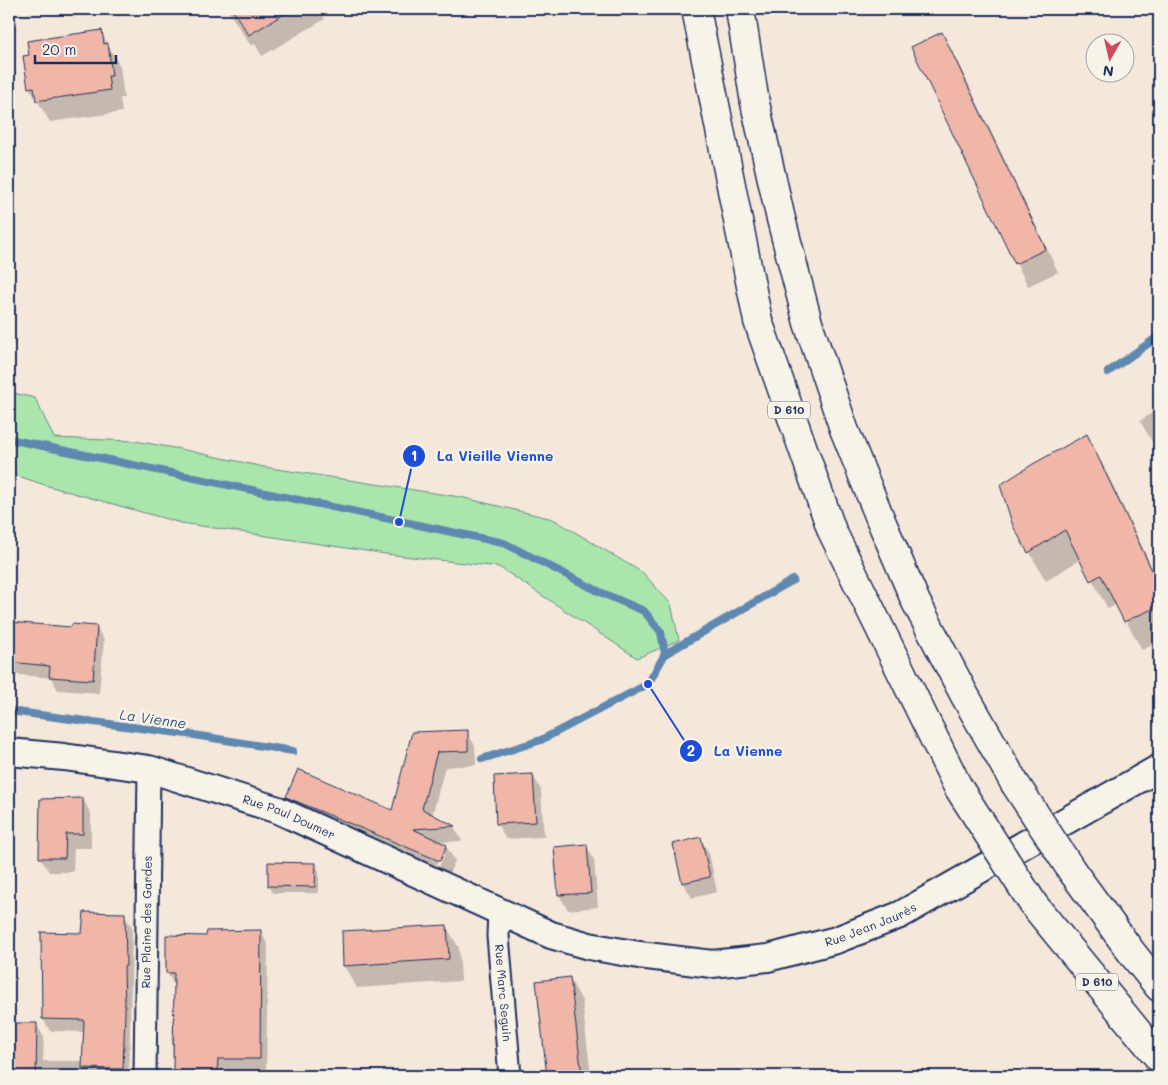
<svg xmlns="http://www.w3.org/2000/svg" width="1168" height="1085" font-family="Mali,sans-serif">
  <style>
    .green { fill: #aae6ac; stroke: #628a85 }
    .shadow { fill: #0003; fill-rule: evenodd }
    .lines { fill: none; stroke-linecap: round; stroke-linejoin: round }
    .stream { stroke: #5e88b1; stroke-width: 8 }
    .building { fill: #f0b7a8; stroke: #1b2f5e }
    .minor-casing { stroke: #1b2f5e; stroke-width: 25 }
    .tertiary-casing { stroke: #1b2f5e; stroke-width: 30 }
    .trunk-casing { stroke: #1b2f5e; stroke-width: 31 }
    .minor { stroke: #f7f3e8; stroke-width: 21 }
    .tertiary { stroke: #f7f3e8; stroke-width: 26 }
    .trunk { stroke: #f7f3e8; stroke-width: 28 }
    .trunk-bridge-casing { stroke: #1b2f5e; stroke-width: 31; stroke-linecap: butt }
    .trunk-bridge { stroke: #f7f3e8; stroke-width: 28 }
    .labels { text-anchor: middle; stroke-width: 5; stroke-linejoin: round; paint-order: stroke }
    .shield { fill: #f7f3e8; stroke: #5d6a87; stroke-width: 1 }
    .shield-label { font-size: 11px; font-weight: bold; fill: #1b2f5e }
    .street-label { font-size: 12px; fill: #1b2f5e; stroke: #f7f3e8 }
    .water-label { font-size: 14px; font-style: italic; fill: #375480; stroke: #f7f3e8 }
    .leader { fill: none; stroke: #1d4ed8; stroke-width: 2 }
    .callout-dot { fill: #1d4ed8; stroke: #f7f3e8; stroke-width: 2 }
    .mark-label { font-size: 15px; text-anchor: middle; font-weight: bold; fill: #fff }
    .callout-label { font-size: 14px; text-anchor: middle; font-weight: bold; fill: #1d4ed8; stroke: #f7f3e8; stroke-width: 5; stroke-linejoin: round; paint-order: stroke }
  </style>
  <rect width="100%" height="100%" fill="#f6e7db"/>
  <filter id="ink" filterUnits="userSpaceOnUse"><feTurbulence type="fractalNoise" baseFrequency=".02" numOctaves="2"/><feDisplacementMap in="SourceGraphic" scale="10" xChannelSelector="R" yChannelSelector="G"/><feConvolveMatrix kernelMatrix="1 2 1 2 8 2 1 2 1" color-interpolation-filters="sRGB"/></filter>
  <g filter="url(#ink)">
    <polygon class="green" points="9,392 35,398 54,438 135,441 180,449 264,467 460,497 553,519 643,573 671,604 679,640 637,658 499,567 386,554 181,523 48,486 9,473"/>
    <g class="shadow">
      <polygon points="227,9 319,9 325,19 262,56 255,44 251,46"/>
      <polygon points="101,32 120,66 124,98 120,98 122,112 50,122 29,87"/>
      <polygon points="942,34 955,56 1058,272 1028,286 1016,263"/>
      <polygon points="1159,408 1159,454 1140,421"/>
      <polygon points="1086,436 1103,465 1159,582 1159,642 1142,650 1117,604 1108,609 1081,559 1046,581 1014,525"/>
      <polygon points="9,621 10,623 73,628 96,627 104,640 99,693 58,690 51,678 9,674"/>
      <path d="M467,732l8,14 1,19 -31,2 -13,49 22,11 8,14 -25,1 9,4 9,15 -7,14 -152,-63 -8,-15 105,14 20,-78zM442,853h3l-6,14 -3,-1z"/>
      <polygon points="533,775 541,790 544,837 506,839 497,824"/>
      <polygon points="83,799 91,814 91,848 74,848 73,872 49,872 40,857"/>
      <polygon points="700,838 709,853 717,892 692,898 683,883 674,844"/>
      <polygon points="586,845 594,860 598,907 568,910 559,895 556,848"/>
      <polygon points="315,864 319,871 319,893 273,893 269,886"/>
      <polygon points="124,915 132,927 129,1076 12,1076 13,1024 36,1024 44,1037 43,1061 84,1061 85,1032 50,1031 43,1019 84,934"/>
      <polygon points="446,926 459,948 461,981 357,988 344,966"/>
      <polygon points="261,932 268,945 266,1076 175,1076 171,1036 174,1036 175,986 167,973 207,937"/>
      <polygon points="570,979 582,1001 591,1076 548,1076 537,982"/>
    </g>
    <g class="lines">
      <g class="stream">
        <polyline points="1108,372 1159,336"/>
        <polyline points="9,439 504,543 602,593 644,611 661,632 665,654"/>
        <polyline points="9,711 194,735 293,751"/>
        <polyline points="482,759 541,740 648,684 665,654 793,580"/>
      </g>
    </g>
    <g class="building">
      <polygon points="232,9 292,9 249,35"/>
      <polygon points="102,30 104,44 108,43 112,76 108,76 110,90 36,101 34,87 28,88 23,56 29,55 27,41"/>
      <polygon points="942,32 1046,249 1015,264 911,47"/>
      <polygon points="1087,434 1159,585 1159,606 1124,622 1101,575 1090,581 1065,530 1028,553 1013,526 1000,485 1033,464"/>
      <polygon points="9,622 71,627 72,624 97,626 93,680 49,677 50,666 9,662"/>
      <polygon points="468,730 468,751 437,752 422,809 455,826 413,829 447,845 440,861 286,797 298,769 392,810 412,732"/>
      <polygon points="533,774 536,822 496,824 494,776"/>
      <polygon points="83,798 83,834 66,834 65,858 39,858 40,799"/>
      <polygon points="701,837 710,877 682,883 673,844"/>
      <polygon points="587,844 591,893 558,895 554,847"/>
      <polygon points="268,862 316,863 315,887 268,886"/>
      <polygon points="84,912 125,913 126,966 124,966 125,1011 123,1069 82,1068 84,1020 42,1019 41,932 82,933"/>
      <polygon points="447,925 449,959 343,966 342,931"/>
      <polygon points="261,930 260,1059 218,1059 217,1073 173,1072 174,973 166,973 166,935 206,936 207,931"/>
      <polygon points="570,977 582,1076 547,1076 536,981"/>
      <polygon points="12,1023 37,1023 36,1076 11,1076"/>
    </g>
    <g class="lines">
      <g class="minor-casing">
        <g id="minor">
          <path id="s1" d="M499,911l-1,25 12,140"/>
          <path id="s2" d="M145,1076l4,-307"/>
        </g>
      </g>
      <g class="tertiary-casing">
        <g id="tertiary">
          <path id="s3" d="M9,752l55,5 85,12 129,41 273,125 38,11 50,9 73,9 56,-6 68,-18 64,-25 259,-147"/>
        </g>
      </g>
      <g class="trunk-casing">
        <g id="trunk">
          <polyline points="696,9 758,321 832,531 958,787"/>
          <polyline points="740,9 755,103 780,215 808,323 844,429 882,523 916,602 964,694 1014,782"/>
          <polyline points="1072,871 1132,953 1159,987"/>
          <polyline points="1034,905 1159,1058"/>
        </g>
      </g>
      <use href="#minor" class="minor"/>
      <use href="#tertiary" class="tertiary"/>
      <use href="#trunk" class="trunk"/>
      <g class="trunk-bridge-casing">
        <g id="trunk-bridge">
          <polyline points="1014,782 1072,871"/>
          <polyline points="958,787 1034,905"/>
        </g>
      </g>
      <use href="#trunk-bridge" class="trunk-bridge"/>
    </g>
  </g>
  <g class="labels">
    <g class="shield">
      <rect x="768" y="401.5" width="42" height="17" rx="4"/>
      <rect x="1076" y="973.5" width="42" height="17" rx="4"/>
    </g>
    <g class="shield-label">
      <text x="789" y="414">D 610</text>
      <text x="1097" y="986">D 610</text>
    </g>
    <g class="street-label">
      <text dy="4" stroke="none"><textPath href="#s3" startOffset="289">Rue Paul Doumer</textPath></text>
      <text dy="4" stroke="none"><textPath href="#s2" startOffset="154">Rue Plaine des Gardes</textPath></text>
      <text dy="4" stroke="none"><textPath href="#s3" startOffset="905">Rue Jean Jaurès</textPath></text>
      <text dy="4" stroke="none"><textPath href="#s1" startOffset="82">Rue Marc Seguin</textPath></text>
    </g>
    <g class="water-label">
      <text transform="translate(153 719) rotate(8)" y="5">La Vienne</text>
    </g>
  </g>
  <path class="leader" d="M399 522L414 456M648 684L691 751"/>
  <g class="callout-dot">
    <circle cx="399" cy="522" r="5"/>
    <circle cx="648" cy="684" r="5"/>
    <circle cx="414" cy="456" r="12"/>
    <circle cx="691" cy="751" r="12"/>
  </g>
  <g class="mark-label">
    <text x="414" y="461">1</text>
    <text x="691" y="756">2</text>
  </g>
  <g class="callout-label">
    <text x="495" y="461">La Vieille Vienne</text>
    <text x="748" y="756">La Vienne</text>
  </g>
  <rect width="1168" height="1085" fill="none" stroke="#f7f3e8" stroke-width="30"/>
  <rect x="15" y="15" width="1138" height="1055" fill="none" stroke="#1b2f5e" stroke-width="2" filter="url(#ink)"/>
  <g transform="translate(1110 58) rotate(188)"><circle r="24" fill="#f7f3e8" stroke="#9fa5b1"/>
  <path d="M0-4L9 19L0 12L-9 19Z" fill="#d1495b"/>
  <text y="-8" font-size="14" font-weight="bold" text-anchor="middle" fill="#1b2f5e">N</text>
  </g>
  <path d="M35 55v8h81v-8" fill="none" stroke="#1b2f5e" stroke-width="2.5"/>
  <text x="42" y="55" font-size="15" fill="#1b2f5e" stroke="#f7f3e8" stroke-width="4" paint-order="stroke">20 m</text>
</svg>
